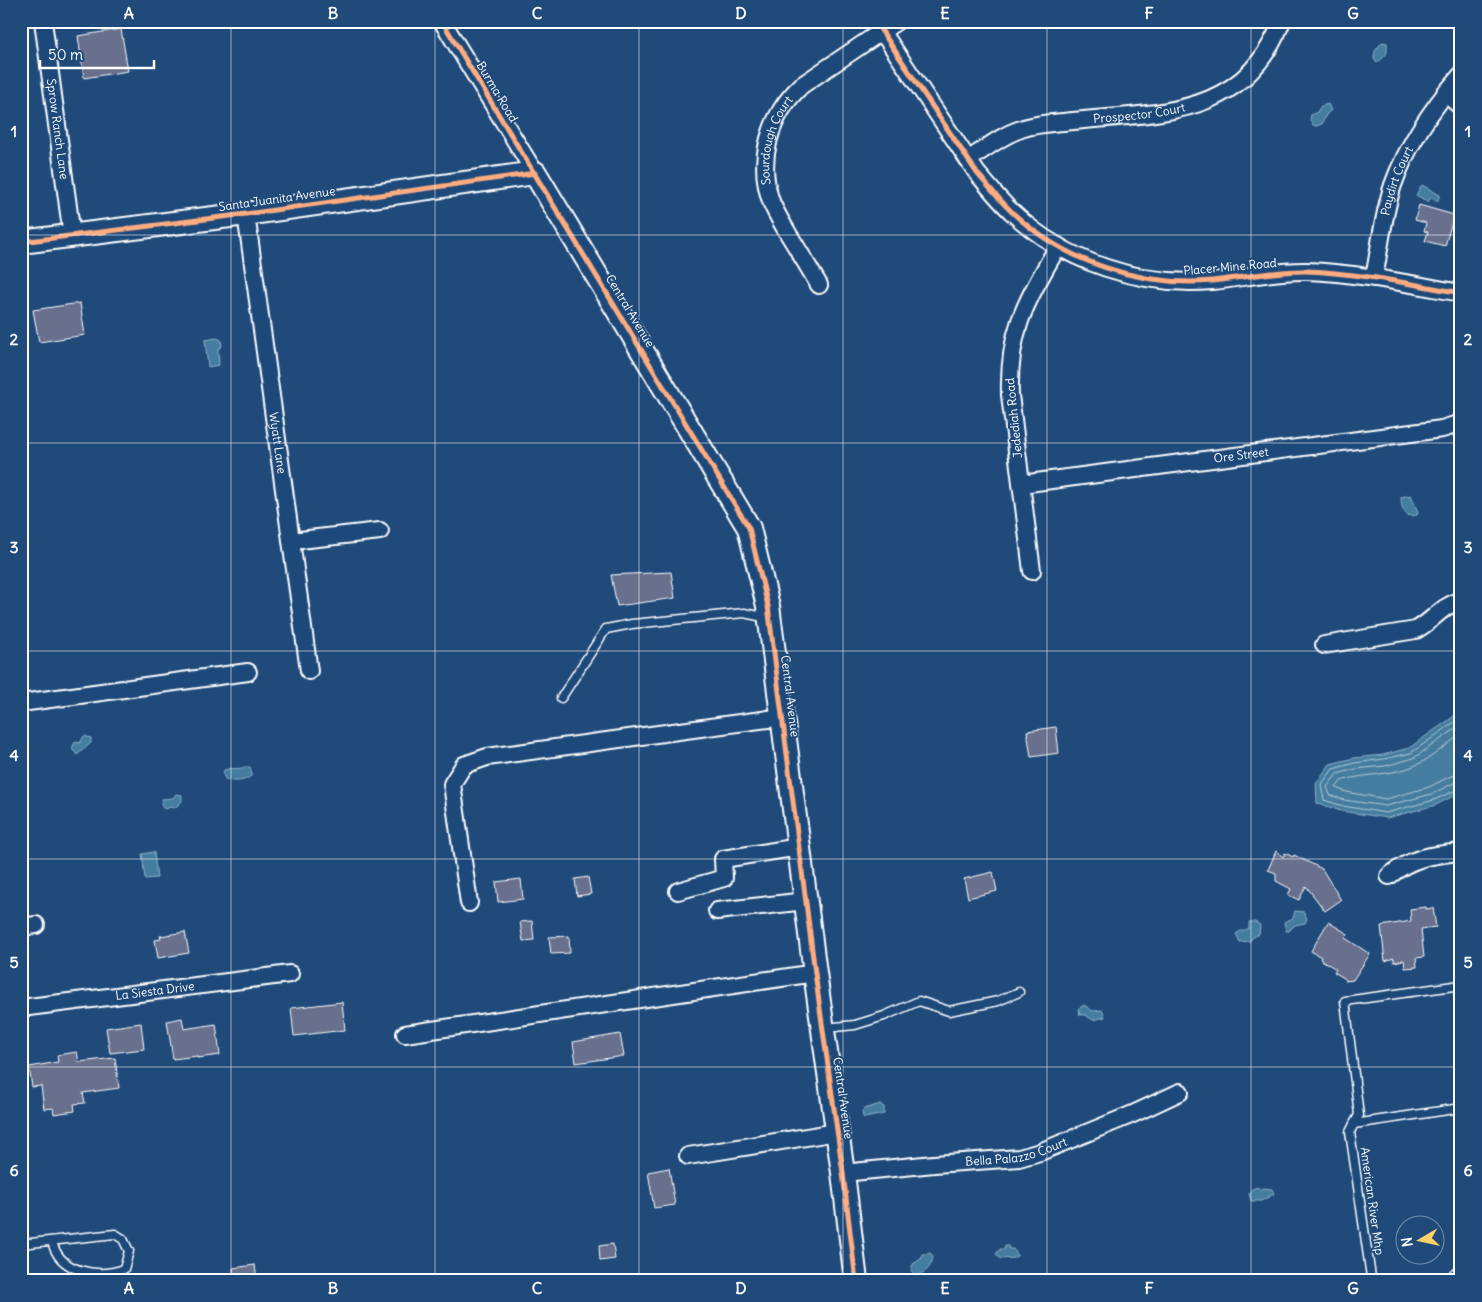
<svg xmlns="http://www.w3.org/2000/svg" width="1482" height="1302" font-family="Delius,sans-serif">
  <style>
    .water { fill: #457da1; stroke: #8fb1c7 }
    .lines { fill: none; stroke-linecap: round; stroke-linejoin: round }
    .shore { stroke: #b5cbd9; stroke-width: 1 }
    .building { fill: #676f8d; stroke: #fff }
    .lane-casing { stroke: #fff; stroke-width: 11 }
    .street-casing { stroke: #fff; stroke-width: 20 }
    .secondary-casing { stroke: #fff; stroke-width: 26 }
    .lane { stroke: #1f4a7a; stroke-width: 8 }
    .street { stroke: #1f4a7a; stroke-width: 16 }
    .secondary { stroke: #1f4a7a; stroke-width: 22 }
    .cycleway-casing { stroke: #1f4a7a; stroke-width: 8 }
    .cycleway { stroke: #ffac80; stroke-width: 5 }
    .grid { fill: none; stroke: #fff; stroke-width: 1; stroke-opacity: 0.55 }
    .labels { text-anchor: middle; stroke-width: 4; stroke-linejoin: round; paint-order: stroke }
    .street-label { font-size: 12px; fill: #fff; stroke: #1f4a7a }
    .neatline { fill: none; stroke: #fff; stroke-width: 2 }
    .grid-label { font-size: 16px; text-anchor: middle; font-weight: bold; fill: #fff }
  </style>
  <rect width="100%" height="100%" fill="#1f4a7a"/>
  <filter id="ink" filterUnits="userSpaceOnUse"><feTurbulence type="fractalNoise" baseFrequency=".02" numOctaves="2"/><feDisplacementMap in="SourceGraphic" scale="10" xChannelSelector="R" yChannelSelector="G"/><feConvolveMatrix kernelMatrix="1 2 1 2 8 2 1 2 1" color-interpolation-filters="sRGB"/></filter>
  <g filter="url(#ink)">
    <g class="water">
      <path d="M1382,42l5,1c1,13 -1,12 -10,20l-3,-4 1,-8z"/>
      <polygon points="1328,104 1331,110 1326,115 1322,124 1316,126 1313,125 1310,120 1311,115 1317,112 1321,106"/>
      <polygon points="1422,185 1440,195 1437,202 1431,198 1428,202 1416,195"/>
      <polygon points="217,338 221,340 222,346 218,349 219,365 208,367 205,340"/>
      <path d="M1411,495l7,17 -1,3c-13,4 -16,-7 -16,-18z"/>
      <polygon points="1461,706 1461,792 1436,805 1387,818 1341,811 1317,803 1316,783 1330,764 1354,758 1383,755 1409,748 1453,717"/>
      <polygon points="84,736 91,738 91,743 77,755 72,749 75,742 80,743"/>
      <path d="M245,767h5l2,8c-7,7 -16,7 -26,5l-3,-5 1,-5c7,-3 14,0 21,-3z"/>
      <polygon points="176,794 182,795 182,801 175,808 170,807 166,809 163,808 161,804 162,799 173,798"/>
      <polygon points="154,852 157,878 145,879 142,854"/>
      <polygon points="1295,911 1304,912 1307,919 1305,923 1295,925 1289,931 1286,931 1284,922 1293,918"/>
      <path d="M1249,922h6l5,3 -1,9 -6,3 -3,4 -10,1 -4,-8c5,-4 9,-3 13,-6z"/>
      <polygon points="1084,1005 1093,1011 1102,1010 1105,1017 1093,1020 1085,1015 1080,1015 1078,1009"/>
      <polygon points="880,1104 884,1107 884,1114 865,1118 863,1117 862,1111 864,1109"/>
      <polygon points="1257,1187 1261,1190 1263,1188 1272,1189 1274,1194 1261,1201 1251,1201 1249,1194 1252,1189"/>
      <polygon points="1005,1246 1008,1246 1009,1249 1013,1249 1018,1255 1014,1258 1000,1259 996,1254 1000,1249 1005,1249"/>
      <path d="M930,1253l3,3c-1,11 -8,19 -19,19l-3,-5 2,-6 8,-5 2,-5z"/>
    </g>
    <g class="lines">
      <g class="shore">
        <polyline points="1461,715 1456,721 1411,753 1384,759 1355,763 1333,769 1321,785 1324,800 1343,806 1386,813 1434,800 1461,788"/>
        <polyline points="1461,725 1414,758 1385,766 1356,769 1337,774 1327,787 1330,795 1344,800 1386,806 1432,794 1454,783 1461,782"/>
        <path d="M1461,734c-14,10 -30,25 -45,31 -23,11 -51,8 -75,16l-5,7 10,4 40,7 43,-12 22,-11 10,-2"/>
      </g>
    </g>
    <g class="building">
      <polygon points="121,29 128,71 84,78 78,36"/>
      <polygon points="1419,205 1454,215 1445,246 1425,241 1428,232 1424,231 1426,223 1415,220"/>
      <polygon points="80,303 85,335 39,342 33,310"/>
      <polygon points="671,572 675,598 617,606 611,575"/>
      <polygon points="1056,727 1059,753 1031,757 1027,731"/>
      <polygon points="1276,851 1283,857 1285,853 1293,857 1294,855 1322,869 1341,900 1325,911 1306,886 1299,900 1288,895 1291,889 1276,881 1276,873 1268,870"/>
      <polygon points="993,872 997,891 968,898 964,879"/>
      <polygon points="588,877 591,894 577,896 575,879"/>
      <polygon points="521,879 523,899 498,902 496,882"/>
      <polygon points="1426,907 1426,909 1433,908 1436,927 1421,929 1424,957 1416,958 1417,967 1405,968 1404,960 1394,962 1394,958 1385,961 1381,926 1411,921 1410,909"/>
      <polygon points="532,921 534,940 523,941 520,922"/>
      <polygon points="1328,922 1348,934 1345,938 1370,954 1353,980 1345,981 1344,978 1334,972 1336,969 1320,959 1321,957 1311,951"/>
      <polygon points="185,932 189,953 158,958 155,940 161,939 160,936"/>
      <polygon points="569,936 570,953 551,954 549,937"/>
      <polygon points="342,1002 345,1030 294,1036 291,1008"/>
      <polygon points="182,1018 184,1029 216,1024 220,1055 197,1058 197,1056 173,1059 167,1021"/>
      <polygon points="141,1023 144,1049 110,1053 106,1028"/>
      <polygon points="620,1034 624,1056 576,1063 573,1042"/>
      <polygon points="77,1052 79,1062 115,1058 119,1088 83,1093 85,1103 74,1104 75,1111 54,1114 53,1108 44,1109 41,1086 32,1087 29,1067 58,1062 57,1055"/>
      <polygon points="669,1168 675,1205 654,1208 648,1172"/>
      <polygon points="613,1244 615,1259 600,1261 599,1246"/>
      <polygon points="255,1265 257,1281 234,1281 233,1268"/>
    </g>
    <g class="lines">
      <g class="lane-casing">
        <g id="lane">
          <polyline points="561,698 606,629 632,624 744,613 768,618"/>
          <polyline points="1458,986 1461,1009"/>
          <polyline points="825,1028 855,1025 884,1016 919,1001 949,1011 998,1001 1019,992"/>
          <polyline points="1354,1124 1359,1115 1345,1001 1461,985"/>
          <path d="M21,1244l94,-10 8,5 6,12 -5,18c-26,9 -65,4 -72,-28"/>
          <polyline points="1374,1281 1371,1277 1350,1132 1354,1124 1461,1108"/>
          <polyline points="1447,1281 1461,1268"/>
        </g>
      </g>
      <g class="street-casing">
        <g id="street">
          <path id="s1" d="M43,21l29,215"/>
          <polyline points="442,21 535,173"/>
          <path d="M875,21l102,152c12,14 23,28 36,40 52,49 128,74 199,68 32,-3 63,-11 95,-10 51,2 103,13 154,22"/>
          <polyline points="1445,93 1461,107"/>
          <path id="s2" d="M968,160c17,-11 34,-25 53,-31 16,-6 35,-6 52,-8 88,-9 171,-3 209,-100"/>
          <path id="s3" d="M246,214l63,457"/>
          <path id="s4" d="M1374,278c6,-31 9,-63 19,-93 15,-42 39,-77 68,-110"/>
          <path id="s5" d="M819,285c-10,-17 -20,-34 -30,-50 -6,-10 -12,-20 -17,-31 -16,-42 -3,-89 30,-119l95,-64"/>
          <path id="s6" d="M1021,484l421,-55 19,-6"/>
          <polyline points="291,541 380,531"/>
          <path d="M1032,571l-22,-176c-2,-66 17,-94 48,-149"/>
          <path d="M1324,645l92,-15c18,-10 24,-23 45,-30"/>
          <polyline points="21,703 248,672"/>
          <path d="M1389,876c23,-19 43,-21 72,-24"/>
          <polyline points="678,891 724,878 723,859 799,847"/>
          <polyline points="469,903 452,784 464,765 487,757 783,717"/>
          <polyline points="717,911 806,901"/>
          <polyline points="21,927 36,925"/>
          <path id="s7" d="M21,1008l269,-34"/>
          <polyline points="405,1034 815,973"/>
          <polyline points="688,1156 837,1132"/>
          <path id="s8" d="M843,1173l91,-9 85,-6 21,-6 93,-38 47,-22"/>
        </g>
      </g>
      <g class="secondary-casing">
        <polyline id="secondary" points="21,242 246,214 535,173 749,528 768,606 815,973 843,1173 856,1281"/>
      </g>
      <use href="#lane" class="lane"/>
      <use href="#street" class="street"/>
      <use href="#secondary" class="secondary"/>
      <g class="cycleway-casing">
        <g id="cycleway">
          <polyline points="442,21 749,528 768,606 815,973 843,1173 856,1281"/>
          <path d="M875,21l102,152c12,14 23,28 36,40 52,49 128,74 199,68 32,-3 63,-11 95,-10 51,2 103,13 154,22"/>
          <polyline points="21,242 246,214 535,173"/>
        </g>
      </g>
      <use href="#cycleway" class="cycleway"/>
    </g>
  </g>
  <path class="grid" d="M231,21v1260M435,21v1260M639,21v1260M843,21v1260M1047,21v1260M1251,21v1260M21,235h1440M21,443h1440M21,651h1440M21,859h1440M21,1067h1440"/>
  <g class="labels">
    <g class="street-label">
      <text transform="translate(497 92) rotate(59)" y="4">Burma Road</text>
      <text dy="4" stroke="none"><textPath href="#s2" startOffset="181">Prospector Court</textPath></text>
      <text dy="4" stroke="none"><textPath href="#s1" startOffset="109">Sprow Ranch Lane</textPath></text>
      <text dy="4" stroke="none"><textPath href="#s5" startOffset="160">Sourdough Court</textPath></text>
      <text dy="4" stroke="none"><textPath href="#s4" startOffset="100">Paydirt Court</textPath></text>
      <text transform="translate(277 199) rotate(-8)" y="4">Santa Juanita Avenue</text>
      <text transform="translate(1230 267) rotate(-5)" y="4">Placer Mine Road</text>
      <text transform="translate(630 311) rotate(59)" y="4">Central Avenue</text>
      <text transform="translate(1014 418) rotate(-96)" y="4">Jedediah Road</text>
      <text dy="4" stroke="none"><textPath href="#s3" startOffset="231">Wyatt Lane</textPath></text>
      <text dy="4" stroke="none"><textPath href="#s6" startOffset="222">Ore Street</textPath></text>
      <text transform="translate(790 696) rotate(83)" y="4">Central Avenue</text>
      <text dy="4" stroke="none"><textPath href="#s7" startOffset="135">La Siesta Drive</textPath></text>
      <text transform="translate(843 1098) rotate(82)" y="4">Central Avenue</text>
      <text dy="4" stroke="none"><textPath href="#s8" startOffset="175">Bella Palazzo Court</textPath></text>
      <text transform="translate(1372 1201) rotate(82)" y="4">American River Mhp</text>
    </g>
  </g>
  <rect width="1482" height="1302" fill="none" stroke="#1f4a7a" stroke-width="55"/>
  <g transform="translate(1420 1240) rotate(261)"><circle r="24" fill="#1f4a7a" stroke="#7992af"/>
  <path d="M0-4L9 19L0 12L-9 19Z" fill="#ffd166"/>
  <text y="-8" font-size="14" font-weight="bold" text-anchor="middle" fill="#ffffff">N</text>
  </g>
  <path d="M40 60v8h114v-8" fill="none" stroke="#ffffff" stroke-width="2.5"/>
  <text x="48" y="60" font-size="15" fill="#ffffff" stroke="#1f4a7a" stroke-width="4" paint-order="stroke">50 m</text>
  <rect x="28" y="28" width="1426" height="1246" class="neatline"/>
  <g class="grid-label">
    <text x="129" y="19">A</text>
    <text x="333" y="19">B</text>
    <text x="537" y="19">C</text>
    <text x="741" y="19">D</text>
    <text x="945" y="19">E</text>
    <text x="1149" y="19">F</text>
    <text x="1353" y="19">G</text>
    <text x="14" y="137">1</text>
    <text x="1468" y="137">1</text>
    <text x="14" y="345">2</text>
    <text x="1468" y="345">2</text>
    <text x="14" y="553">3</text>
    <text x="1468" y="553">3</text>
    <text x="14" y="761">4</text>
    <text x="1468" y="761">4</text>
    <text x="14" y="968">5</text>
    <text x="1468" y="968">5</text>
    <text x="14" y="1176">6</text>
    <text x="1468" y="1176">6</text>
    <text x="129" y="1294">A</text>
    <text x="333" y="1294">B</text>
    <text x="537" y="1294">C</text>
    <text x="741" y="1294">D</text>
    <text x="945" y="1294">E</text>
    <text x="1149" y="1294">F</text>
    <text x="1353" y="1294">G</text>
  </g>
</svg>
